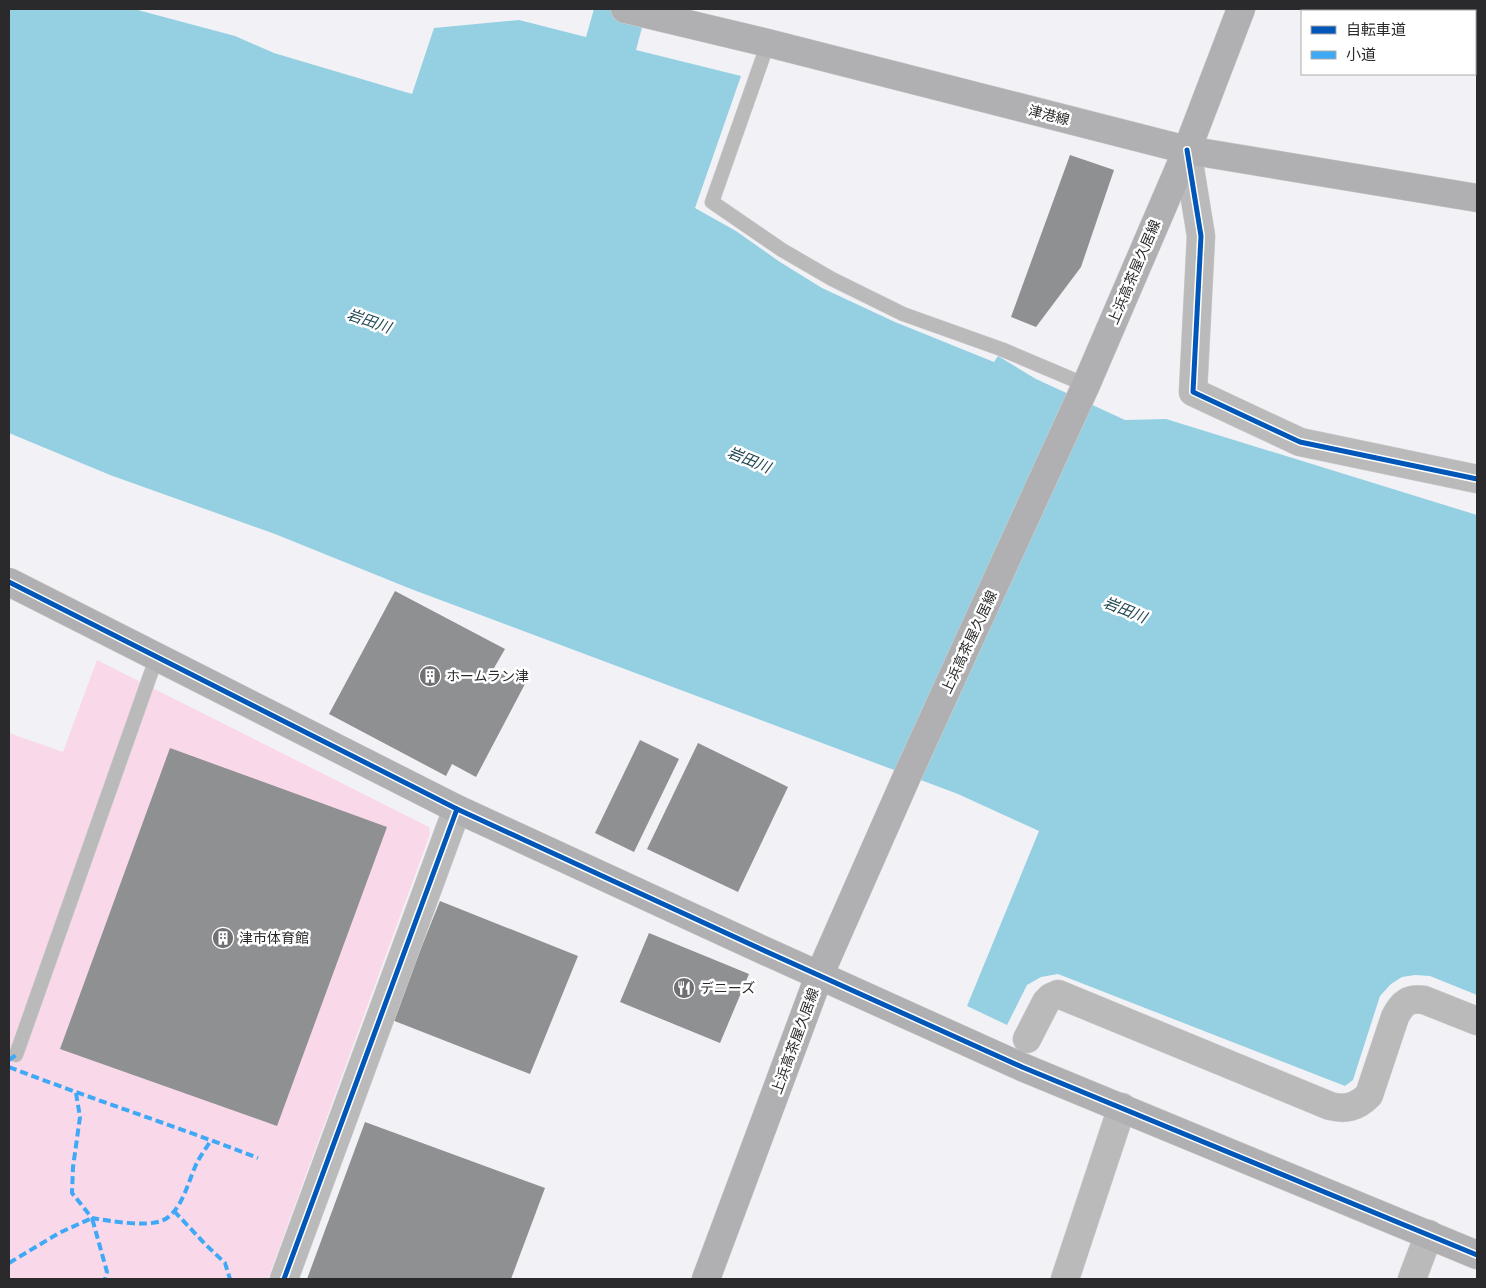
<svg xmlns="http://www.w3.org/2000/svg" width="1486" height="1288" font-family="'IBM Plex Sans','Noto Sans JP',sans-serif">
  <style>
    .green { fill: #f9d9e9 }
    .water { fill: #94d0e2 }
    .building { fill: #8f9092 }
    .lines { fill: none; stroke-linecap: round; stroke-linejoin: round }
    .lane-casing { stroke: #cfcfd1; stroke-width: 15 }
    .street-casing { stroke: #cfcfd1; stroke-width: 29 }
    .secondary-casing { stroke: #cfcfd1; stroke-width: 29 }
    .lane { stroke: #bbbabb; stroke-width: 14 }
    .street { stroke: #bbbabb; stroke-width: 28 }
    .secondary { stroke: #b0afb1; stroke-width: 28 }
    .quiet { stroke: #3fa9f5; stroke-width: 4; stroke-dasharray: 8 4; stroke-linecap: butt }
    .cycleway-casing { stroke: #fff; stroke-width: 8 }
    .cycleway { stroke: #0057b8; stroke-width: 5 }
    .labels { text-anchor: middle; stroke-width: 5; stroke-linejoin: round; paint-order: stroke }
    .street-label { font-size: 14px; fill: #2a2a2c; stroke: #fff }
    .poi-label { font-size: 14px; fill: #2a2a2c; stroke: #fff; text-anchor: start }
    .water-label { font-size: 15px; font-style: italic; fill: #1f4652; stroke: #fff }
  </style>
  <rect width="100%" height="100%" fill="#f2f2f6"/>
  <polygon class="green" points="97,660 429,827 430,834 268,1279 9,1279 9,733 63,752"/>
  <polygon class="water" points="9,9 134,9 235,36 274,53 412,94 434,28 519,20 586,37 594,9 647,9 636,50 741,76 695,208 736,231 780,262 822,288 895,322 994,362 998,356 1036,379 1125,420 1166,419 1477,515 1477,995 1430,976 1415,975 1402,977 1391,984 1380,996 1353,1080 1345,1086 1058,974 1041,977 1027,985 1007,1025 967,1006 1039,831 958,794 411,589 275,534 110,475 9,433"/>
  <g class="building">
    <polygon points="1070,155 1114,170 1081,267 1036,327 1011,317"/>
    <polygon points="395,591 505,649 494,668 525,684 476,777 452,764 446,776 329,714"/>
    <polygon points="640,740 679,759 634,852 595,833"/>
    <polygon points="698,743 788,787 738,892 647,849"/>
    <polygon points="170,748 387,827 277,1126 60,1049"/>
    <polygon points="440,901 578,956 530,1074 392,1020"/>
    <polygon points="649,933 749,974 720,1043 620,1002"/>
    <polygon points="365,1122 545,1188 511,1279 307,1279"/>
  </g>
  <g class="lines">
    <g class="lane-casing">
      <g id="lane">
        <polyline points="768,43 712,202 782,250 832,279 903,314 1001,349 1086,385"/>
        <polyline points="16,1055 157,656"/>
      </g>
    </g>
    <g class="street-casing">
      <g id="street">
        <polyline points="1187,150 1201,236 1193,392 1300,442 1477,479"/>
        <path d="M1027,1039l19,-37 5,-5 7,-3 272,112c16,4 27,1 39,-11l26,-78c7,-14 13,-19 29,-17l53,21"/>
        <polyline points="284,1279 457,809"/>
        <polyline points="1065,1279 1122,1107"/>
        <polyline points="1412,1279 1429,1234"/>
      </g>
    </g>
    <g class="secondary-casing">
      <g id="secondary">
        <polyline points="625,9 768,43 1187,150 1477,198"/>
        <polyline points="9,582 457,809 765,951 1022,1067 1477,1255"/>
        <polyline points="706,1279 819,976 908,774 1086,385 1187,150 1241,9"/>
      </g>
    </g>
    <use href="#lane" class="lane"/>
    <use href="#street" class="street"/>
    <use href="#secondary" class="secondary"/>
    <g class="quiet">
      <polyline points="9,1060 16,1055"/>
      <path d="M9,1067c82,32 167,59 249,91"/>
      <path d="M76,1093l4,24 -7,50 -1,26 20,25c17,3 53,9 69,3 19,-6 27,-38 34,-54 4,-10 11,-18 16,-27"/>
      <polyline points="174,1211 206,1245 225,1263 230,1279"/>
      <polyline points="9,1263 59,1233 92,1218 107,1272 105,1279"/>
    </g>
    <g class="cycleway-casing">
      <g id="cycleway">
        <polyline points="1187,150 1201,236 1193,392 1300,442 1477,479"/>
        <polyline points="9,582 457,809 765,951 1022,1067 1477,1255"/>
        <polyline points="284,1279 457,809"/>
      </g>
    </g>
    <use href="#cycleway" class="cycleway"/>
  </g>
  <defs>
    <g id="building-disc" transform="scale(1.125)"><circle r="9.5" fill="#707073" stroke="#fff"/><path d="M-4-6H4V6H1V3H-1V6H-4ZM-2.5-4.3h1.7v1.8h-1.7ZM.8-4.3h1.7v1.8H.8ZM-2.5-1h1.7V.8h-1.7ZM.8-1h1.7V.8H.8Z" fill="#fff"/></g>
    <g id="restaurant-disc" transform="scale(1.125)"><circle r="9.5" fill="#707073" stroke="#fff"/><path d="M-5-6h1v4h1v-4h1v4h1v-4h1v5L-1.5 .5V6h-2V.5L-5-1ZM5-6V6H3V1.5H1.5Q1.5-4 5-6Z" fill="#fff"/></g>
  </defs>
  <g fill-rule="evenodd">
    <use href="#building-disc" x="430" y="676"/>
    <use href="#building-disc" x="223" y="938"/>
    <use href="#restaurant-disc" x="684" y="988"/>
  </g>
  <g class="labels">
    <g class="street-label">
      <text transform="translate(1049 115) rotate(14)" y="5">津港線</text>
      <text transform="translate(1134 272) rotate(-67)" y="5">上浜高茶屋久居線</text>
      <text transform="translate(969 642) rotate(-65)" y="5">上浜高茶屋久居線</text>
      <text transform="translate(795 1041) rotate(-70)" y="5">上浜高茶屋久居線</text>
    </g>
    <g class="poi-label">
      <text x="446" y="681">ホームラン津</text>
      <text x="239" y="943">津市体育館</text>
      <text x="700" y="993">デニーズ</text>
    </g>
    <g class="water-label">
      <text transform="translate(369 321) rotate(19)" y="5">岩田川</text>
      <text transform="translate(749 460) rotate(22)" y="5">岩田川</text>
      <text transform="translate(1125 610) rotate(22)" y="5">岩田川</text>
    </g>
  </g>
  <rect width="1486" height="1288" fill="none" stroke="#2a2a2c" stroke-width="20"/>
  <rect x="1301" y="10" width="175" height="65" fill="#ffffff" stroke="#aaaaab"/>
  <rect x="1311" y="26" width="25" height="8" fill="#0057b8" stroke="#aaaaab"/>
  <text x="1346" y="35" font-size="15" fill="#2a2a2c">自転車道</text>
  <rect x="1311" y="51" width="25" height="8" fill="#3fa9f5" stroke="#aaaaab"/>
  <text x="1346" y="60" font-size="15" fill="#2a2a2c">小道</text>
</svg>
